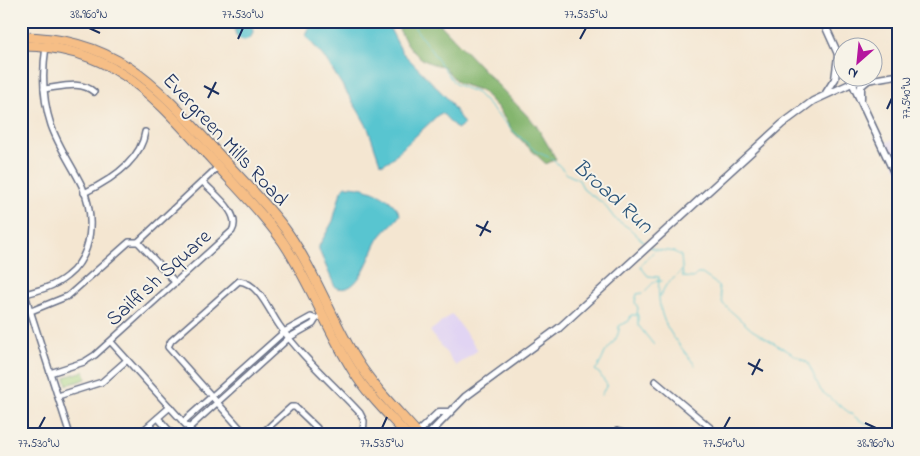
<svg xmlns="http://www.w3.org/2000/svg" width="920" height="456" font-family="'Indie Flower',sans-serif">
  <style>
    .built { fill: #e1d4f3 }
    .green { fill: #a6d380; stroke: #60816f }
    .forest { fill: #84b56e; stroke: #507266 }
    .water { fill: #58c5d0; stroke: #3a7a97 }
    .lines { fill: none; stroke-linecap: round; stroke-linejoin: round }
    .stream { stroke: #58c5d0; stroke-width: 1 }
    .minor-casing { stroke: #676f86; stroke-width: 8 }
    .tertiary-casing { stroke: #676f86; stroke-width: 9 }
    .primary-casing { stroke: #676f86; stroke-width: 11 }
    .minor { stroke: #fff; stroke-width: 5 }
    .tertiary { stroke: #fff; stroke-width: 6 }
    .primary { stroke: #f6be86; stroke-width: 9 }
    .ticks { fill: none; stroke: #1b2f5e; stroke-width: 2 }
    .labels { text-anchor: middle; stroke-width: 4; stroke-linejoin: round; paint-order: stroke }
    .street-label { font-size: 21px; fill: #1b2f5e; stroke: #f7f3e8 }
    .water-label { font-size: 22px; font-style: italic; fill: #2a547a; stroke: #f7f3e8 }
    .neatline { fill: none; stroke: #1b2f5e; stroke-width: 2 }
    .ticks-label { font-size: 12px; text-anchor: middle; fill: #1b2f5e }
  </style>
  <rect width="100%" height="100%" fill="#f7f3e8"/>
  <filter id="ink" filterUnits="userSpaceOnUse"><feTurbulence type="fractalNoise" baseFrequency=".02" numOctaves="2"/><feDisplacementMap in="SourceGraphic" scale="10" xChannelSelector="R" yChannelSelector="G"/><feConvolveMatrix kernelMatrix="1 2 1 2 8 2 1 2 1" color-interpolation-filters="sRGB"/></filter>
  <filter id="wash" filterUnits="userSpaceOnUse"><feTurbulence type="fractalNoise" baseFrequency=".0096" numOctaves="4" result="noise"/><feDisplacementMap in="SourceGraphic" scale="20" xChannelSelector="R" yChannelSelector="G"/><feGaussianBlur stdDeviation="1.12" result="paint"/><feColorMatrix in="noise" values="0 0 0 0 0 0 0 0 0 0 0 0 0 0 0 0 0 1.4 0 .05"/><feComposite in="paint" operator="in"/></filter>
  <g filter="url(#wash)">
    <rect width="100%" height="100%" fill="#f4e6d1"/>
    <g class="built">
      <polygon points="899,136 899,174 885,143"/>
      <polygon points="452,314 478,350 456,366 430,331"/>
    </g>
    <polygon class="green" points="84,371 86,379 67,385 65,377"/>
    <path class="forest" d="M395,21h42l99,104 20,34 -10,5 -33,-32 -15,-24 -16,-17 -24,-8 -15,-17c-27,-3 -37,-22 -48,-45z"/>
    <g class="water">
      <polygon points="312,21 386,21 402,52 447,98 464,124 457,129 442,113 438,115 390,160 383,164 380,163 368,128 359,112 327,61 306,36"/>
      <circle cx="244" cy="31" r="9"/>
      <path d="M346,186c20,0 45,9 54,28 -2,6 -15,16 -20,23 -10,14 -20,61 -45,50l-16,-37v-4l14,-25 8,-30z"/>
    </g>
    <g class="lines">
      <g class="stream">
        <polyline points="410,21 455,84 477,93 511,129 537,152 553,159 567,174 579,180 584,190 603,203 615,219 629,228 647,245"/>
        <path d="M650,247c11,7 21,0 31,9l2,21 10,1 4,-4h5l16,11 5,19 29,26 56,33 13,28 38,29 33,15"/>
        <path d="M655,250l-15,16 8,10 11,1c-3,43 10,55 36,88"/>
        <polyline points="660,296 666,285 682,271"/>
        <polyline points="637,314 638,308 635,302 637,294 643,293 655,281 662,281"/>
        <path d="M601,395l6,-10 -8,-12 -4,-3c8,-8 8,-16 12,-20 5,-6 13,-14 12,-24l10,-5 2,-6h7v10l16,20"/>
      </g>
    </g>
  </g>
  <g filter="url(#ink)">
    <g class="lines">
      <g class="minor-casing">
        <g id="minor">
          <polyline points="852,83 899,75"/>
          <path d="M44,89c17,-2 37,-9 50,3"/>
          <path d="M84,193c25,-12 57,-32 61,-61"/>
          <polyline points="138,242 218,167"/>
          <polyline points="21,282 70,435"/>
          <path d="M21,295c16,-4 33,-8 46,-19 27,-21 28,-61 15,-90 -10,-21 -24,-40 -31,-61 -9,-27 -9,-53 -5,-79"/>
          <polyline points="31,311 68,296 129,242 138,242 176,283"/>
          <polyline points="111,342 195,435"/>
          <path d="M50,373l34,-11 11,-7 137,-124c10,-17 -18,-37 -29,-49"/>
          <polyline points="655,381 719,435"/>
          <polyline points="58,396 102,382 127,360"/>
          <polyline points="158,418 173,435"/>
          <polyline points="183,422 284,332 311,317 316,319"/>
          <polyline points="189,428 290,337 313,324 316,319 323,315"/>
          <polyline points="138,435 170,407"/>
          <path d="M246,435l-78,-88 3,-6 68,-60c20,2 30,30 40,44 20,29 56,61 81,88l4,8 -1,14"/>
          <polyline points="260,435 291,407 295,407 317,428 315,435"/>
          <polyline points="606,435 617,431 631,435"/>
          <polyline points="733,435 733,434"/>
        </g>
      </g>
      <g class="tertiary-casing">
        <g id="tertiary">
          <polyline points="823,21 842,63"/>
          <polyline points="850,78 899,183"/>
          <polyline points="826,93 835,79 838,56"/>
          <polyline points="861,98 861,86 869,79"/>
          <polyline points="417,433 439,412 448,412"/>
          <polyline points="428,435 465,397 559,328 782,124 813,101 852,83"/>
        </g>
      </g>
      <g class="primary-casing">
        <g id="primary">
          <path d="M21,37c100,0 141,55 202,122 22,24 46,47 65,74 28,40 44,88 70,129 17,27 40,49 61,73"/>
          <path d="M21,46c94,-1 135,53 193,116 23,26 49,51 69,80 27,40 44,88 70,129 15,24 35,43 54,64"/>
        </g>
      </g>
      <use href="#minor" class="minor"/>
      <use href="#tertiary" class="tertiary"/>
      <use href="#primary" class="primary"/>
    </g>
  </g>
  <path class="ticks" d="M89,28l11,5M238,39l5,-11M580,39l6,-11M204,86l15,8M208,98l8,-16M887,109l5,-11M476,225l15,7M480,236l8,-15M748,363l15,8M752,375l8,-16M865,423l11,5M39,428l6,-11M382,428l5,-11M724,428l6,-11"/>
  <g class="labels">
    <g class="street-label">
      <text transform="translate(226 139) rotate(47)" y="7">Evergreen Mills Road</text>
      <text transform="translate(158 277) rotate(-42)" y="7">Sailfish Square</text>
    </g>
    <g class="water-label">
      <text transform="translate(614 195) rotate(42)" y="8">Broad Run</text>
    </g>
  </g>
  <rect width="920" height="456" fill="none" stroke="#f7f3e8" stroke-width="55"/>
  <g transform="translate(858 62) rotate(207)"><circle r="24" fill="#f7f3e8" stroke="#9fa5b1"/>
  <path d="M0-4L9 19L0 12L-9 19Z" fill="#b5179e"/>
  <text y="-8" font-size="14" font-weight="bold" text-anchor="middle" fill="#1b2f5e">N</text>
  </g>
  <rect x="28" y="28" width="864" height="400" class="neatline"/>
  <g class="ticks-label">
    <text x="89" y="18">38.960°N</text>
    <text x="243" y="18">77.530°W</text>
    <text x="586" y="18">77.535°W</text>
    <text transform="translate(906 98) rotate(-90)" y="4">77.540°W</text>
    <text x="39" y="447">77.530°W</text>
    <text x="382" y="447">77.535°W</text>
    <text x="724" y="447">77.540°W</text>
    <text x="876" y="447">38.960°N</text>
  </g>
</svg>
